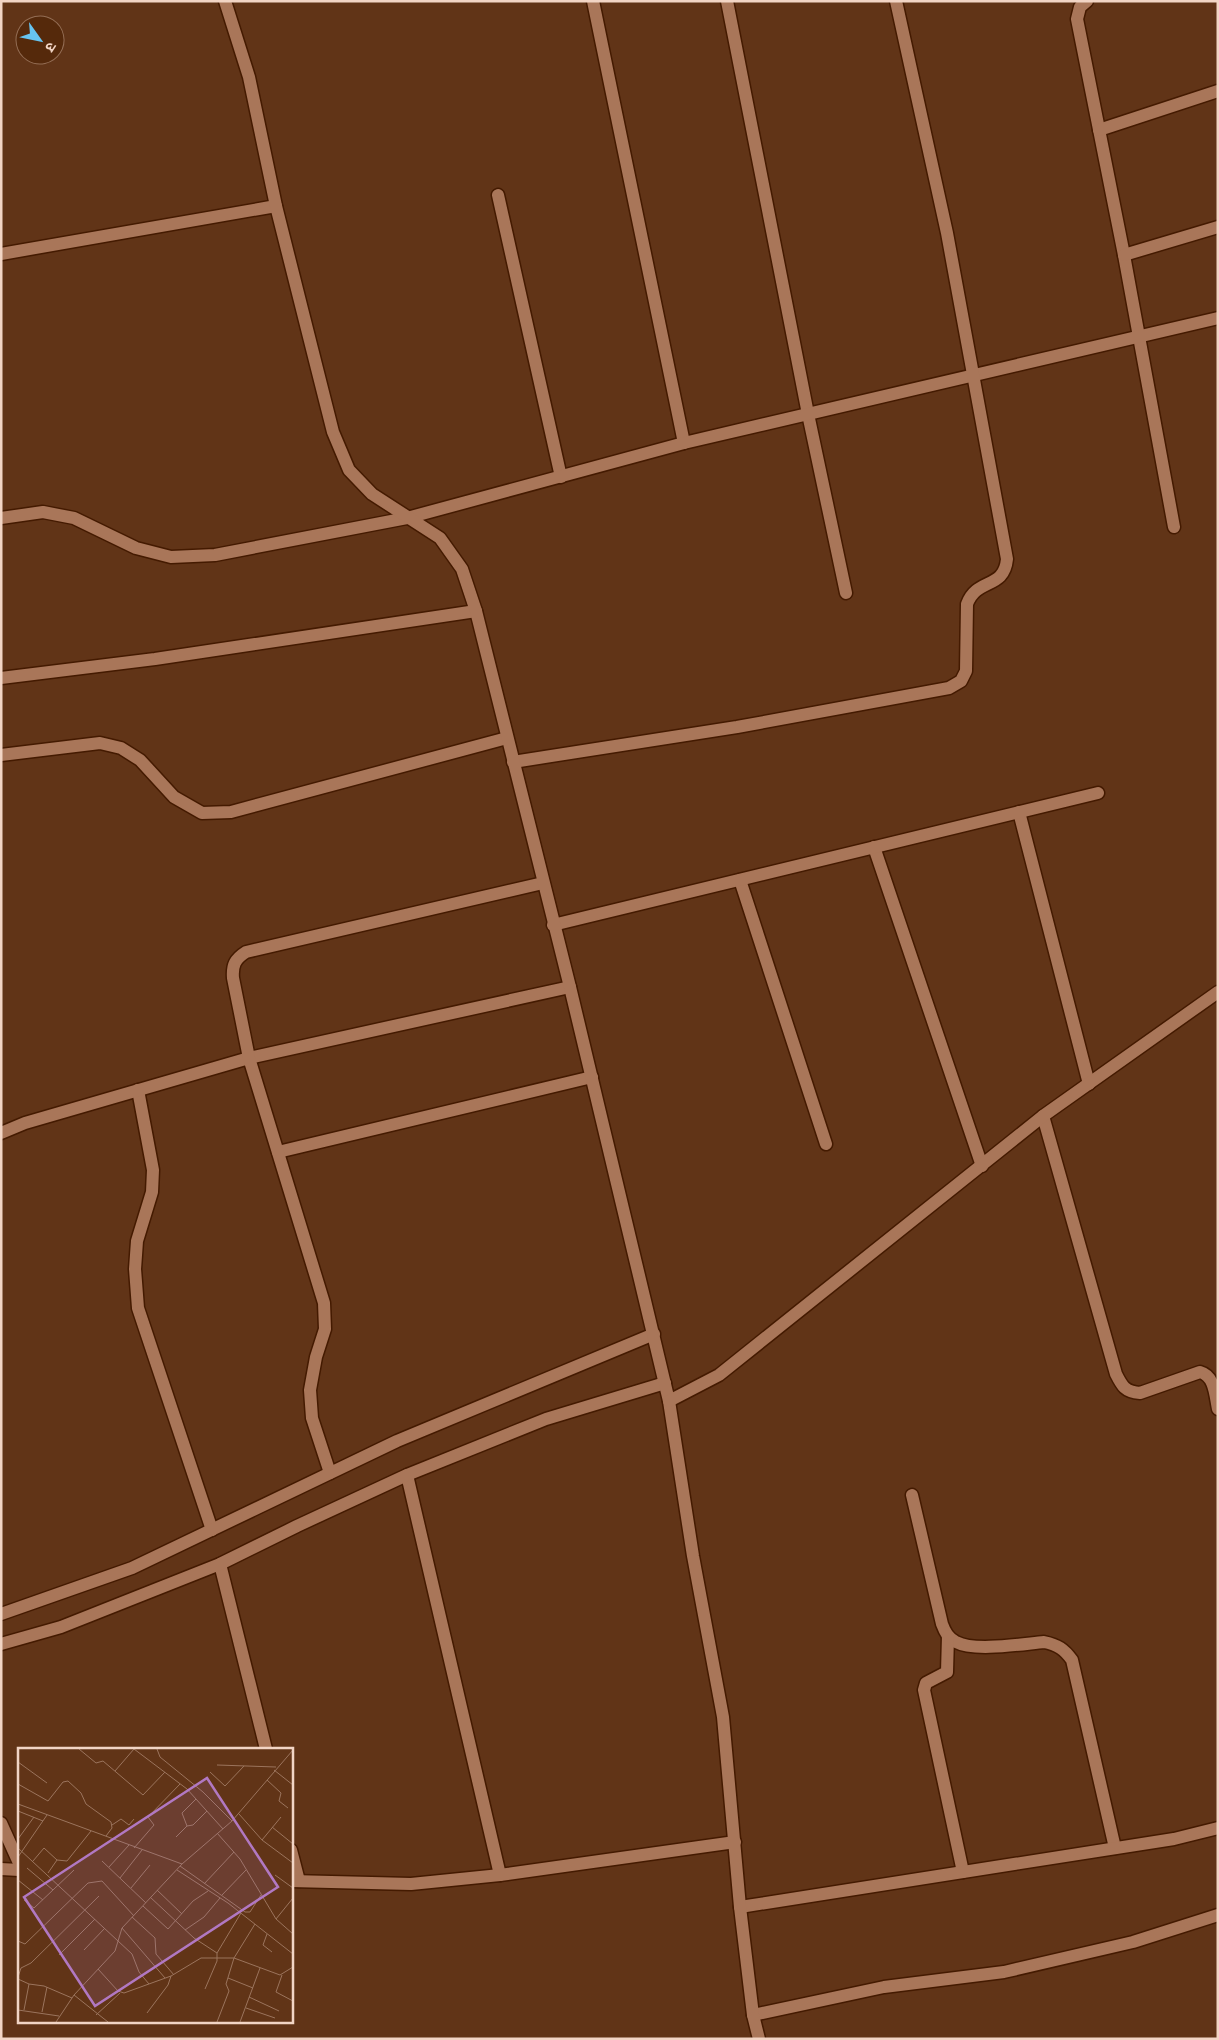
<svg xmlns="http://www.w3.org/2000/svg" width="1219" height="2040" font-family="'Varela Round','Noto Sans Devanagari',sans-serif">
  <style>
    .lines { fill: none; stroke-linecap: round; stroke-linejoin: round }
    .street-casing { stroke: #441a00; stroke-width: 15 }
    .secondary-casing { stroke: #441a00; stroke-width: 15 }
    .street { stroke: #a97659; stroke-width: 12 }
    .secondary { stroke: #a97659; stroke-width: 12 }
    .inset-road { fill: none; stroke: #9b745d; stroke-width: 1 }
    .view { fill: #b178c2; fill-opacity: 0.15; stroke: #b178c2; stroke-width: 2.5 }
    .inset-edge { fill: none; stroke: #f2d5c5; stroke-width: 2.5 }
  </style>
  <rect width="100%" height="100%" fill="#613417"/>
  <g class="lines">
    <g class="street-casing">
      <g id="street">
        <polyline points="593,1 684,443"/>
        <polyline points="727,1 808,414 846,593"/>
        <polyline points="1087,1 1080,7 1077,19 1124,255 1174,527"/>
        <polyline points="1099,130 1218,91"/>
        <polyline points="498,195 561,477"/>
        <polyline points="1,254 276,206"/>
        <polyline points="1124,255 1218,227"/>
        <polyline points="1,518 43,512 74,518 136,548 171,557 215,555 407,518 684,443 1218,318"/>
        <polyline points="1,678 155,659 476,611"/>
        <polyline points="1,755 100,743 121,748 140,760 174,797 202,813 231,812 507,738"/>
        <path d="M513,762l224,-35 212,-39 12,-7 5,-10 1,-67c10,-27 37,-14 40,-45l-60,-326 -51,-232"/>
        <polyline points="1019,812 1089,1084"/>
        <polyline points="874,847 982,1166"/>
        <polyline points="740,880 826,1144"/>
        <polyline points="553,925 1098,793"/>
        <polyline points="138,1090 153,1170 152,1192 137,1241 135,1269 138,1308 212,1530"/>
        <path d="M1043,1116l73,258c6,12 9,18 24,19l60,-21c15,4 15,23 18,37"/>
        <polyline points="1,1133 25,1123 249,1058 570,987"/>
        <polyline points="278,1152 592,1077"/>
        <path d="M330,1473l-18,-55 -2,-28 6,-33 9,-28 -1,-26 -75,-245 -16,-80c-1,-13 2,-19 13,-26l297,-69"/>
        <polyline points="407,1475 500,1875"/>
        <path d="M912,1495l30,129c3,8 6,14 14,18 18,10 66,2 88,0 14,3 20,7 28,18l43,188"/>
        <polyline points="220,1564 266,1749"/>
        <polyline points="1,1614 132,1568 397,1441 654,1334"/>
        <polyline points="948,1636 947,1672 926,1683 924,1690 963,1872"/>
        <polyline points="1,1644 61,1627 220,1564 297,1526 407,1475 546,1419 665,1383"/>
        <polyline points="1,1823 19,1863"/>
        <polyline points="291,1850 299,1881"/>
        <polyline points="1,1869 19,1870"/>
        <polyline points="291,1881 411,1884 500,1875 735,1842"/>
        <polyline points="740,1907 1174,1839 1218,1828"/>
        <polyline points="753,2015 884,1987 1004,1972 1133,1942 1218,1915"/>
      </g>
    </g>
    <g class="secondary-casing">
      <g id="secondary">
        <polyline points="225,1 249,77 276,206 333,432 349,470 372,494 440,538 462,569 476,611 570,987 669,1401 693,1556 723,1717 740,1907 753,2015 759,2039"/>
        <polyline points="669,1401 719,1375 1043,1116 1218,992"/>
      </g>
    </g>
    <use href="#street" class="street"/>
    <use href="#secondary" class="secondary"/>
  </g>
  <g transform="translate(18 1748)">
    <rect width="275" height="275" fill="#613417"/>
    <path class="inset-road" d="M61,1l17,14 7,-2 40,34 22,-23M116,1l53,40 36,40M139,1l3,8 43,35 29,29M0,14l29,21M199,17l59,2M256,22l19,15M97,23l19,-22M192,24l15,14 19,-20M249,32l14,13 -2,8 9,7M0,36l30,17 15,-19 5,-1 13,12 5,11 25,18 1,6 -6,8M0,56l164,60M0,63l25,10M221,66l23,26 31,23M94,77l9,-6 8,6 5,-6M169,78l6,-1 14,-14M254,79l21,17M199,85l23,26 36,60 17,15M158,89l11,-11 -5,-13 14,-14M0,91l16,-22M244,92l19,-23M0,100l114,106 7,18 10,12M116,100l20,-23 -6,-8 32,-33M0,109l29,-42M15,113l11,-13 13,12M84,113l44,42M162,118l65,46h5l11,-17M91,119l20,-22M9,120l26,22M159,122l51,33 65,51M30,125l9,-13 10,1 24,-30M257,127l18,13M102,130l22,-28M0,132l25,20M186,136l30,-32M113,140l19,-23M139,142l25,24M204,147l24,-25M132,149l44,41 23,15v8l-12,28M6,152l10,8 40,-38M125,158l25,23 25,-28 15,-10M114,169l23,21 1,16 18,21M258,171l17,-21M104,180l43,50M167,182l19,-13 16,-19M249,186l-4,11 9,7M0,193l7,3 63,-61 14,-2 32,35M66,202l21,-22M199,205l24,-40M41,207l36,-36M80,221l20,22 6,2 47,-17 30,-18h33l46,17 13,-8M264,227l-6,17 17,9M0,229l3,-9 10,-5 68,-67M210,230l25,10M0,231l11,5 -5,26M11,236l15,2 28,12M56,247l34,27M231,249l30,14M228,260l29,10M0,262l41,6M24,264l5,-25M129,265l21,-28 3,-9M78,267l24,-22M38,274l18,-27 41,-44 7,-23 60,-64 50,-43 61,-71M199,274l12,-31 -3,-7 8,-26 21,-34M222,274l20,-54"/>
    <path class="view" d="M189,30l71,109 -183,119 -71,-109z"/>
    <rect width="275" height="275" class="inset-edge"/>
  </g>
  <rect width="1219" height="2040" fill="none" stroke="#f2d5c5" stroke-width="5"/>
  <g transform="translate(40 40) rotate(123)"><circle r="24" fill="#55290b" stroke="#946e55"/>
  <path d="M0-4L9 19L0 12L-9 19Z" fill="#67c4f0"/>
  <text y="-8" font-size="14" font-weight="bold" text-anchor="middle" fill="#f2d5c5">उ</text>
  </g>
</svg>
